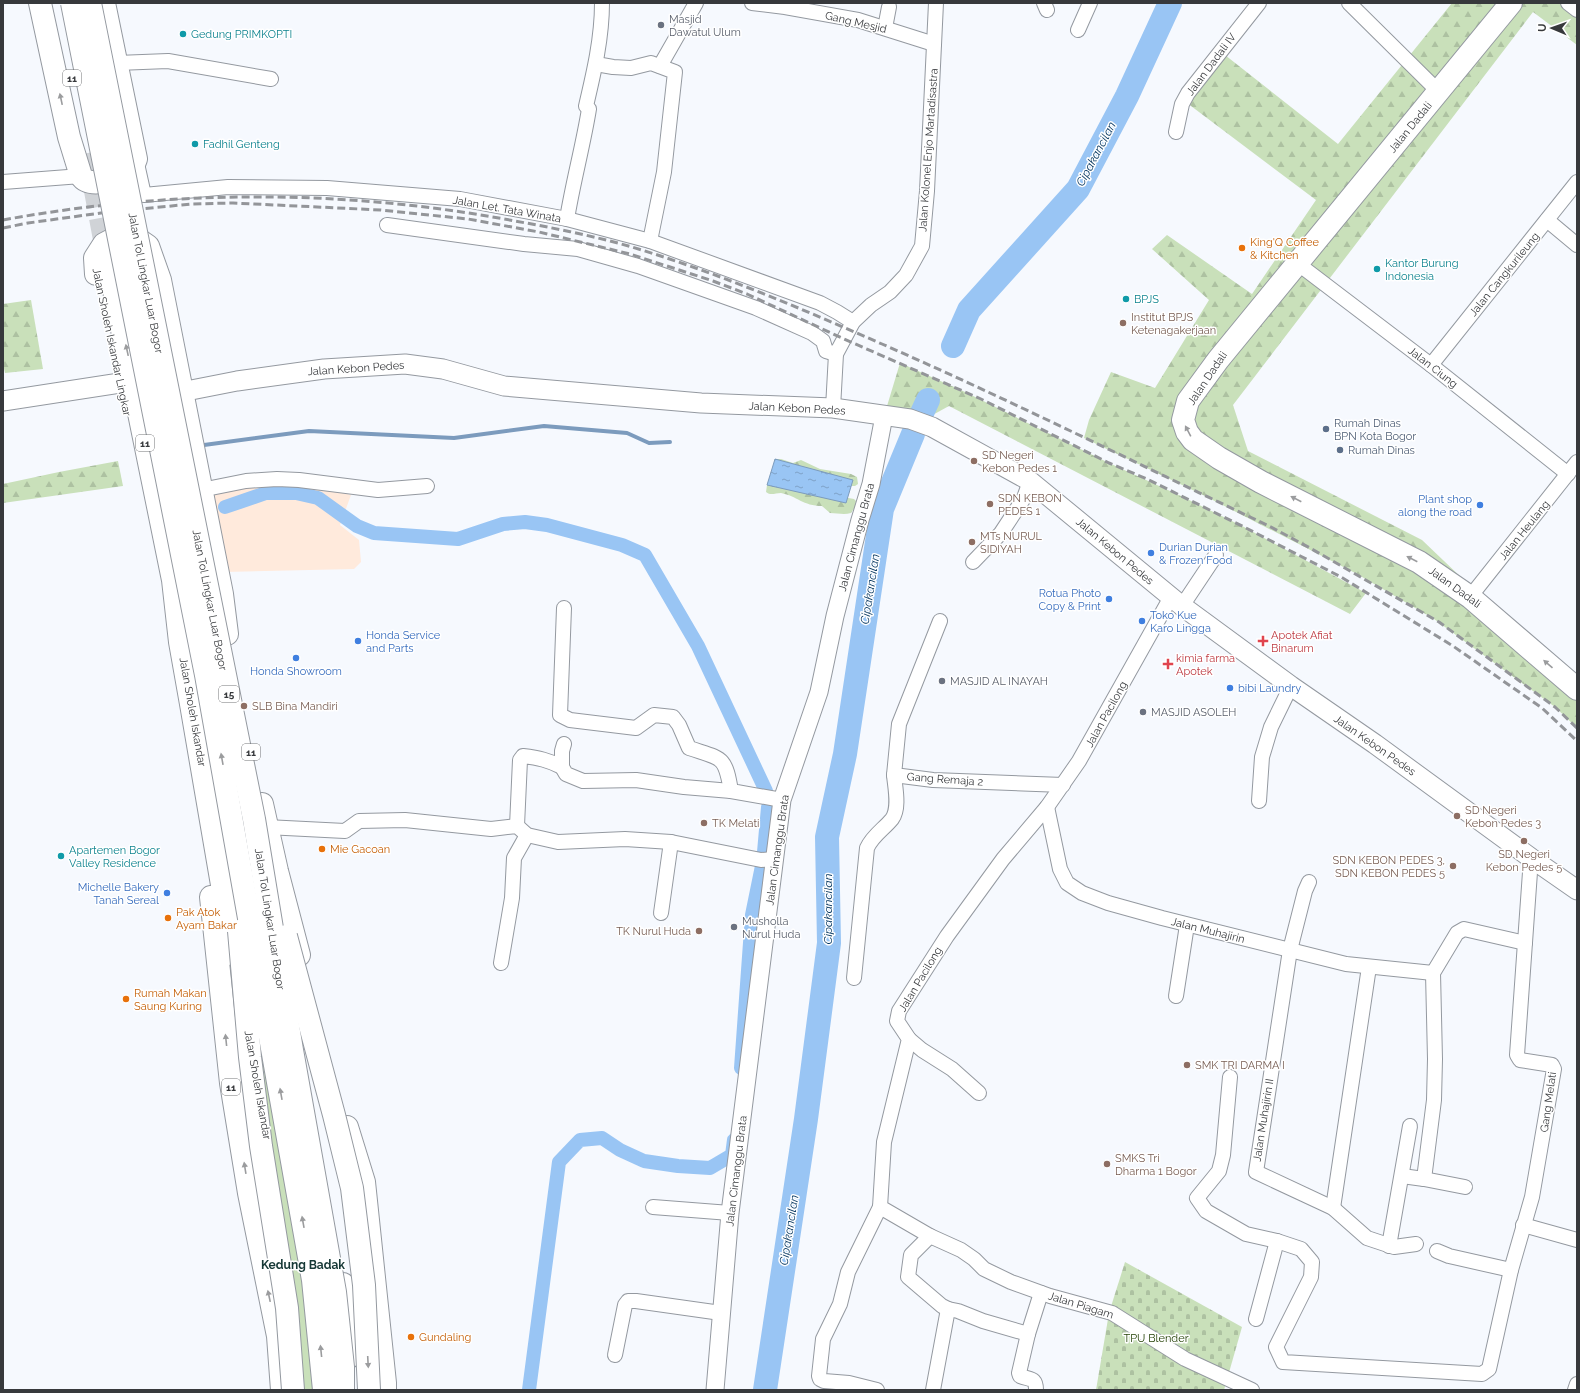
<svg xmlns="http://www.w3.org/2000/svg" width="1580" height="1393" font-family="Raleway,sans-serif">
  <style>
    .commercial { fill: #ffeadc }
    .forest { fill: url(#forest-firs) }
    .cemetery { fill: url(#cemetery-stones) }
    .park { fill: #c9e0ba }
    .water { fill: url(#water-ripples); stroke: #7c9bbd }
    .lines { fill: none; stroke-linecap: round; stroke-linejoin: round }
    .stream { stroke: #7c9bbd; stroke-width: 4 }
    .canal { stroke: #99c5f4; stroke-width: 14 }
    .river { stroke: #99c5f4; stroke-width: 24 }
    .trunk-tunnel { stroke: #d0d3d7; stroke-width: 22; stroke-dasharray: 22 11; stroke-linecap: butt }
    .minor-casing { stroke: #9499a0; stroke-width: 16 }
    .tertiary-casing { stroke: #9499a0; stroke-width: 19 }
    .secondary-casing { stroke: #9499a0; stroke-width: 21 }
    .primary-casing { stroke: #9499a0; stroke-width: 24 }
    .trunk-casing { stroke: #9499a0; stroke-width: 24 }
    .minor { stroke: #fff; stroke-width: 14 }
    .tertiary { stroke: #fff; stroke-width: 17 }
    .secondary { stroke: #fff; stroke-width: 19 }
    .primary { stroke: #fff; stroke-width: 22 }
    .trunk { stroke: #fff; stroke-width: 22 }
    .rail { stroke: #939599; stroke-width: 3; stroke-dasharray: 8 4; stroke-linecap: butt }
    .motorway-bridge-casing { stroke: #9499a0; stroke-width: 24; stroke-linecap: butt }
    .motorway-bridge { stroke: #fff; stroke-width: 22 }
    .oneway { fill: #9b9c9e }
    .worship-dot { fill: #6b7280; stroke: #fff; stroke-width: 1.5 }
    .culture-dot { fill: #0f9aa8; stroke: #fff; stroke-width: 1.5 }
    .food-dot { fill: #e8710a; stroke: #fff; stroke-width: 1.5 }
    .education-dot { fill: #8d6e63; stroke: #fff; stroke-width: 1.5 }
    .service-dot { fill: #5c6f8a; stroke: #fff; stroke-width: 1.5 }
    .shop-dot { fill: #3f7fe0; stroke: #fff; stroke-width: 1.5 }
    .health-dot { fill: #e0444e; stroke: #fff; stroke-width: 1.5 }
    .labels { text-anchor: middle; stroke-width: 3; stroke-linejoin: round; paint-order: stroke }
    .shield { fill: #fff; stroke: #737476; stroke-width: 1 }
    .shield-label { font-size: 10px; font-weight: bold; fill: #37393c }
    .worship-label { font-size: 11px; fill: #5b616d; stroke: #fff; text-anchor: start }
    .street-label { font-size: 11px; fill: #37393c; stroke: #fff }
    .culture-label { font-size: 11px; fill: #0d838f; stroke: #fff; text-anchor: start }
    .food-label { font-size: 11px; fill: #c56008; stroke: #fff; text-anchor: start }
    .education-label { font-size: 11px; fill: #785e54; stroke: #fff; text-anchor: start }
    .service-label { font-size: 11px; fill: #4e5e75; stroke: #fff; text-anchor: start }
    .shop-label { font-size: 11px; fill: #366cbe; stroke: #fff; text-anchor: start }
    .health-label { font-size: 11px; fill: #be3a42; stroke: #fff; text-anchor: start }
    .park-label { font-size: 11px; fill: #234005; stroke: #fff }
    .water-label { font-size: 12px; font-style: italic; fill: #01335d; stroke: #fff }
    .neighbourhood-label { font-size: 12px; font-weight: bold; fill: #163836; stroke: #fff }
  </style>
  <defs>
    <pattern id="forest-firs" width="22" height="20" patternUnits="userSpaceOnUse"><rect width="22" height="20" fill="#c9e0ba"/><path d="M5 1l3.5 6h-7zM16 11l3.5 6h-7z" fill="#adc1a1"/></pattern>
    <pattern id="cemetery-stones" width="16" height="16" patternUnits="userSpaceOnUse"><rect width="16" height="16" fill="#c9e0ba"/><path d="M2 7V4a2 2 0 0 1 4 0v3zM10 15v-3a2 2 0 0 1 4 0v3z" fill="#adc1a1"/></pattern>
    <pattern id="water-ripples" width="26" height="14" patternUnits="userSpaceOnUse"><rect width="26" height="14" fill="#99c5f4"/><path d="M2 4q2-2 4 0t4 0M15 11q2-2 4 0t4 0" fill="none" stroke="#7ea1c7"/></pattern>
  </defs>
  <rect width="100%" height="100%" fill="#f6f9fe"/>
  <polygon class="commercial" points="249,485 324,487 351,495 340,525 359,540 361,562 354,569 224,572 208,495"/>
  <g class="forest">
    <polygon points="1452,3 1577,3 1577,45 1533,12 1233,405 1248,451 1422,540 1577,688 1577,728 1555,707 1434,619 1357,574 1203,495 1084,438 1089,420 1111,372 1155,388 1209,300 1152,249 1167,235 1252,294 1316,200 1187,103 1225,55 1338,144"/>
    <polygon points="31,300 43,369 5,373 3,364 3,304"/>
    <polygon points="900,363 963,391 1109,463 1181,496 1244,527 1366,593 1350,614 949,406 918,423 884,416"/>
    <polygon points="775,459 781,459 793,463 801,460 820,469 851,474 857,477 858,484 855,486 848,486 777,468 774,462"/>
    <polygon points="118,461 123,486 3,503 3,484 59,472"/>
    <path d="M771,484l83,15 2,2 -1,6 -4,6c-7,2 -14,0 -21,0l-8,-7c-19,0 -25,-10 -41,-13 -6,0 -10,3 -15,-1l1,-7z"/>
  </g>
  <polygon class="cemetery" points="1125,1262 1242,1327 1224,1390 1096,1390 1109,1313"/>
  <polygon class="park" points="292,1050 343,1390 300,1390 254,1060"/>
  <polygon class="water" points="775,459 853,480 846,503 767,485"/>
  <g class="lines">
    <g class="stream">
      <polyline points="204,445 309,431 454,438 544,426 627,433 649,443 670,442"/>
      <polyline points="873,502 882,509"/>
    </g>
    <g class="canal">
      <polyline points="225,507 266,493 296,493 318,498 357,526 374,533 458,539 503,524 525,522 547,525 622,545 645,555 698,646 766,791"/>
      <polyline points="764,852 768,807"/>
      <polyline points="741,1068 752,915 762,866"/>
      <polyline points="529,1390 559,1162 580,1140 602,1138 620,1150 644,1161 678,1166 710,1168 732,1155 734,1140"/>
    </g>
    <g class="river">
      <polyline points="953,346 969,310 1078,189 1127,96 1170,3"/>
      <polyline points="922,413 928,400"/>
      <polyline points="765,1390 806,1119 829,943 827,837 845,754 882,509 913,434"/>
    </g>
    <polyline class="trunk-tunnel" points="88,153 108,261"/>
    <g class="minor-casing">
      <g id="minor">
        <polyline points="752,3 785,7 858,20 934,44"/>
        <polyline points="1044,3 1047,10"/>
        <polyline points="1349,3 1439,92"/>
        <polyline points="1568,3 1577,10"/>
        <polyline points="885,28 889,7"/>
        <polyline points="1078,30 1090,3"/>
        <polyline points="117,63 168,61 271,79"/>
        <polyline points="596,64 613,67 631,68 651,63 675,72 664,172 650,241"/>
        <polyline points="660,66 696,3"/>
        <polyline points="1176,132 1182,104 1188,93 1259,3"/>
        <polyline points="136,159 144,195 228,187 327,188 460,199 567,219 650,241 820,303 837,312 853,322"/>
        <polyline points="3,182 81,176"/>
        <path d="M567,219c6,-37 16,-73 22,-110l-3,-3c8,-34 16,-68 16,-103"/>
        <polyline points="1547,220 1577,245"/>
        <polyline points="387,225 524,244 578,249 638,266 756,308 812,333 823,341 826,351 836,354"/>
        <polyline points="1297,263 1431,365 1568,474"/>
        <polyline points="1431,365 1577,182"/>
        <polyline points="833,408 836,354 844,339 853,322 871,305 890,292 906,275 922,246 927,191 936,3"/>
        <polyline points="201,490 246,481 277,479 299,480 378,490 427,486"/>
        <polyline points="973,562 1001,533 1024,498 1030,481"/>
        <polyline points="1470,597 1577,462"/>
        <polyline points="1182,606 1216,555"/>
        <path d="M564,608l-4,107 10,5 66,8 18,-13 19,2 6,8 10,23c33,11 36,7 42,43l51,9"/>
        <polyline points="940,621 899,724 894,775 933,780 1063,785"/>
        <polyline points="562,767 566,774 583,781 636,780 684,787 731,791"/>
        <polyline points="1259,801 1262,757 1271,727 1291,686"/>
        <polyline points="1047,807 1060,869 1067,883 1082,893 1108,903 1162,918 1346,964 1433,973"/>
        <path d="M517,826l3,-66 3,-4c16,2 25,4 39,11v-16l2,-7"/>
        <polyline points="266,827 345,831 359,821 405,820 491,829 517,826 527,835 558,842 625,839 671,842 761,860 774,859"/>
        <polyline points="1309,882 1305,891 1290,950 1256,1172 1333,1208 1367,1238 1394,1247 1416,1244"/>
        <polyline points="661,913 671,842"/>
        <polyline points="501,963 512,898 514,858 527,835"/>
        <path d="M854,978l13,-130c6,-13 17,-19 25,-29 8,-11 3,-32 2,-44"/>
        <polyline points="1176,996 1187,925"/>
        <polyline points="909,1039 922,1050 952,1069 979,1093"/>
        <polyline points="1230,1077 1223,1155 1219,1171 1197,1198 1206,1211 1246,1234 1277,1241 1301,1249 1312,1262 1311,1277 1276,1347 1283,1362 1482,1374 1489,1369 1511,1270 1532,1197 1554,1069 1552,1065 1520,1060 1517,1055 1531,858"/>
        <polyline points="1402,1176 1424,1179 1465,1187"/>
        <polyline points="1424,1179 1434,1100 1435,1059 1433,973 1457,933 1464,929 1525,943"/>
        <polyline points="653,1207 730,1213"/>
        <polyline points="1333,1208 1369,967"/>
        <polyline points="1523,1225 1577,1240"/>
        <polyline points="930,1236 961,1250 974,1259 984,1269 1011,1282 1050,1296 1112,1313 1185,1359 1252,1390"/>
        <polyline points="1389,1246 1410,1126"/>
        <polyline points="1437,1251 1449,1256 1511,1270"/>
        <polyline points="948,1309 958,1311 983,1321 1028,1334"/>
        <polyline points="1256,1319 1277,1241"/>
        <polyline points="615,1355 625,1305 628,1301 636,1301 721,1313"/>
        <polyline points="877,1390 849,1383 824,1381 820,1379 819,1376 823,1339 840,1304 848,1272 880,1207"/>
        <polyline points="933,1390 948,1309 942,1306 908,1277 911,1255 930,1236 880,1207 884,1142 909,1039 897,1021 899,1011 947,936 1003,859 1047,807 1079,761 1171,597"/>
        <path d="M1036,1390c0,-13 -6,-10 -16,-14l-1,-3 9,-39 13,-41"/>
        <polyline points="1575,1390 1577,1384"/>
      </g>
    </g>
    <g class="tertiary-casing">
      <polyline id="tertiary" points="715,1390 730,1213 782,800 819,692 835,616 860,520 871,484 884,416"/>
    </g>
    <g class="secondary-casing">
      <g id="secondary">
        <polyline points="181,392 237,381 324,369 405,364 443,369 504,386 701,403 833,408 910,419 932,427 1030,481 1182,606 1291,686 1375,744 1531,858 1577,890"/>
        <polyline points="3,401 120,383"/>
      </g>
    </g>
    <g class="primary-casing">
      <polyline id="primary" points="1511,3 1218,360 1188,401 1183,420 1187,432 1193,440 1219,458 1261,482 1419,562 1470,597 1577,689"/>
    </g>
    <g class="trunk-casing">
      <g id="trunk">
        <path d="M40,3l29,134 12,39c8,13 37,3 49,-2l6,-15 -32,-156"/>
        <polyline points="108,261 173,580 180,642 191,704 227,914 236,956"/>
        <polyline points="96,274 95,258 104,244 119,236 135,237 148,246 160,280 222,594 227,634"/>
        <polyline points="262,804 277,871 299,955"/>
        <polyline points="211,897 231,1083 249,1193 278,1336 282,1390"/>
        <polyline points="347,1127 364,1182 385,1383 385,1390"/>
        <polyline points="343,1284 350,1322 349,1357"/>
      </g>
    </g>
    <use href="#minor" class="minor"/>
    <use href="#tertiary" class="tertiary"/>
    <use href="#secondary" class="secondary"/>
    <use href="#primary" class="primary"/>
    <use href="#trunk" class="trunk"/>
    <g class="rail">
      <path d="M3,220c169,-31 343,-31 512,1 39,7 79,15 117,26 86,26 168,61 250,97 130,57 258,121 387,182l41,22 129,74 116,85 22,21"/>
      <polyline points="3,228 28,223 101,213 191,204 233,203 381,210 468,219 539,232 630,254 713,281 747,294 844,339 981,399 1109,463 1147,479 1244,527 1341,577 1453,646 1542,708 1577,741"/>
    </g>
    <g class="motorway-bridge-casing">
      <g id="motorway-bridge">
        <polyline points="72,3 206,675 313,1280 324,1390"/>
        <polyline points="90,3 254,819 292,1050 335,1292 343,1367 343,1390"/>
        <polyline points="239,931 250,1057 261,1146 287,1308 293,1390"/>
        <polyline points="286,936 334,1115 352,1188 364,1285 369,1390"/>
      </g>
    </g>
    <use href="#motorway-bridge" class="motorway-bridge"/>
  </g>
  <defs><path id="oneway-solid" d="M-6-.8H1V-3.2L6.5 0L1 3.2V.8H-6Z"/></defs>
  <g class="oneway">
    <use href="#oneway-solid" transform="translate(61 99) rotate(-102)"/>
    <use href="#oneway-solid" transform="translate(127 350) rotate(-102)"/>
    <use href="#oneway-solid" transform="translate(1188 431) rotate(-118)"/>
    <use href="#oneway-solid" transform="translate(1296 499) rotate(-153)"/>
    <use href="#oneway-solid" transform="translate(1412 559) rotate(-153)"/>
    <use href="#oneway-solid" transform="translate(1548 664) rotate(-139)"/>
    <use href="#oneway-solid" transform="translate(222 759) rotate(-100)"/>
    <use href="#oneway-solid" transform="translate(226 1040) rotate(-96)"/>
    <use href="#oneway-solid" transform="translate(281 1094) rotate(-100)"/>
    <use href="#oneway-solid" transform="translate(245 1168) rotate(-99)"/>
    <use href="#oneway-solid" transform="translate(303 1222) rotate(-100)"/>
    <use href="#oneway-solid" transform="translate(269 1296) rotate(-102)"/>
    <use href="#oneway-solid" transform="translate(321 1351) rotate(-96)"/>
    <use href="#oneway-solid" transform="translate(368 1362) rotate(87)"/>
  </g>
  <g class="worship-dot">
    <circle cx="661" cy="25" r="4"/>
    <circle cx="942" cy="681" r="4"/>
    <circle cx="1143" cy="712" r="4"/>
    <circle cx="734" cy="927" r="4"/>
  </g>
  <g class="culture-dot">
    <circle cx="183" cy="34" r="4"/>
    <circle cx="195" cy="144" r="4"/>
    <circle cx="1377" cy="269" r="4"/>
    <circle cx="1126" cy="299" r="4"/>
    <circle cx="61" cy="856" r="4"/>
  </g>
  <g class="food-dot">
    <circle cx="1242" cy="248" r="4"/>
    <circle cx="322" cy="849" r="4"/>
    <circle cx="168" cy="918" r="4"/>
    <circle cx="126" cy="999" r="4"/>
    <circle cx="411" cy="1337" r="4"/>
  </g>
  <g class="education-dot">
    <circle cx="1123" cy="323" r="4"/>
    <circle cx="974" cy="461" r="4"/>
    <circle cx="990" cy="504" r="4"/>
    <circle cx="972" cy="542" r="4"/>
    <circle cx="244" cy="706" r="4"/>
    <circle cx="1457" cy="816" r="4"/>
    <circle cx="704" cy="823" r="4"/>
    <circle cx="1524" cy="841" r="4"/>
    <circle cx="1453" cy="866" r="4"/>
    <circle cx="699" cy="931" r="4"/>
    <circle cx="1187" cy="1065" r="4"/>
    <circle cx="1107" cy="1164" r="4"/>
  </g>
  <g class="service-dot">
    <circle cx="1326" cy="429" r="4"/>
    <circle cx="1340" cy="450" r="4"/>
  </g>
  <g class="shop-dot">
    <circle cx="1480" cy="505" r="4"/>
    <circle cx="1151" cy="553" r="4"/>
    <circle cx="1109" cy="599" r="4"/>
    <circle cx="1142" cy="621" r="4"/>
    <circle cx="358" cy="641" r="4"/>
    <circle cx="296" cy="658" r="4"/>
    <circle cx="1230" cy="688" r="4"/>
    <circle cx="167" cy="893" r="4"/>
  </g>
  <g class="health-dot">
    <path d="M1261 635h4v4h4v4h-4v4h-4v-4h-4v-4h4z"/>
    <path d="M1166 658h4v4h4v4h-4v4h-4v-4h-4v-4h4z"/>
  </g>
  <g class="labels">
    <g class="shield">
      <rect x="63" y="70" width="18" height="16" rx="3"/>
      <rect x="136" y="435" width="18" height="16" rx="3"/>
      <rect x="219" y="686" width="20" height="16" rx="3"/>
      <rect x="242" y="744" width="18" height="16" rx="3"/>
      <rect x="222" y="1079" width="18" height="16" rx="3"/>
    </g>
    <g class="shield-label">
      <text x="72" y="82">11</text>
      <text x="145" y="447">11</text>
      <text x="229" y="698">15</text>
      <text x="251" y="756">11</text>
      <text x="231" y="1091">11</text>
    </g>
    <g class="worship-label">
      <text x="669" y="23">Masjid<tspan x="669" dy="13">Dawatul Ulum</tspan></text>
      <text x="950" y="685">MASJID AL INAYAH</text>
      <text x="1151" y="716">MASJID ASOLEH</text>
      <text x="742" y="925">Musholla<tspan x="742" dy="13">Nurul Huda</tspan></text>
    </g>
    <g class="street-label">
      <text transform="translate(856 22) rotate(13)" y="4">Gang Mesjid</text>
      <text transform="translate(1211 64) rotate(-53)" y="4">Jalan Dadali IV</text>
      <text transform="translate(1410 127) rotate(-51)" y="4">Jalan Dadali</text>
      <text transform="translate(928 150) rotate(-86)" y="4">Jalan Kolonel Enjo Martadisastra</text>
      <text transform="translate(507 209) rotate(10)" y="4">Jalan Let. Tata Winata</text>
      <text transform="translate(1504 274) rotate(-51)" y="4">Jalan Cangkurileung</text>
      <text transform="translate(146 283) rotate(79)" y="4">Jalan Tol Lingkar Luar Bogor</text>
      <text transform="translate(112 342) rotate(78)" y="4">Jalan Sholeh Iskandar Lingkar</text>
      <text transform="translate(1433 367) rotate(38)" y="4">Jalan Ciung</text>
      <text transform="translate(356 368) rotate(-4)" y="4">Jalan Kebon Pedes</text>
      <text transform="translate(1207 378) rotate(-56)" y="4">Jalan Dadali</text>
      <text transform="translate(797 408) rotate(3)" y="4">Jalan Kebon Pedes</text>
      <text transform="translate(1524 530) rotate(-51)" y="4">Jalan Heulang</text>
      <text transform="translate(856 537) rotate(-75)" y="4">Jalan Cimanggu Brata</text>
      <text transform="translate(1115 551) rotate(40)" y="4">Jalan Kebon Pedes</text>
      <text transform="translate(1455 587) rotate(36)" y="4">Jalan Dadali</text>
      <text transform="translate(210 600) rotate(79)" y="4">Jalan Tol Lingkar Luar Bogor</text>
      <text transform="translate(193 712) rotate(80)" y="4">Jalan Sholeh Iskandar</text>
      <text transform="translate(1106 714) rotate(-61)" y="4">Jalan Pacilong</text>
      <text transform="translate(1375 745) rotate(35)" y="4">Jalan Kebon Pedes</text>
      <text transform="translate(945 779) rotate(4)" y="4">Gang Remaja 2</text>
      <text transform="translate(777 850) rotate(-82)" y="4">Jalan Cimanggu Brata</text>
      <text transform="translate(270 919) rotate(81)" y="4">Jalan Tol Lingkar Luar Bogor</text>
      <text transform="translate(1208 930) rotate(14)" y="4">Jalan Muhajirin</text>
      <text transform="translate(920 979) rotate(-59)" y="4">Jalan Pacilong</text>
      <text transform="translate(258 1085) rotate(80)" y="4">Jalan Sholeh Iskandar</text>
      <text transform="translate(1548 1102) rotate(-82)" y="4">Gang Melati</text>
      <text transform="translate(1263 1120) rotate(-81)" y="4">Jalan Muhajirin II</text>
      <text transform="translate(736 1171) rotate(-83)" y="4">Jalan Cimanggu Brata</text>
      <text transform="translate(1081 1305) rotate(17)" y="4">Jalan Piagam</text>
    </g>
    <g class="culture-label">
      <text x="191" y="38">Gedung PRIMKOPTI</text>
      <text x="203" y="148">Fadhil Genteng</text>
      <text x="1385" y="267">Kantor Burung<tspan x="1385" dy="13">Indonesia</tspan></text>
      <text x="1134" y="303">BPJS</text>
      <text x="69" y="854">Apartemen Bogor<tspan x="69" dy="13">Valley Residence</tspan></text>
    </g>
    <g class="food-label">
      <text x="1250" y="246">King'Q Coffee<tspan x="1250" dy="13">&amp; Kitchen</tspan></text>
      <text x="330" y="853">Mie Gacoan</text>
      <text x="176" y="916">Pak Atok<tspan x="176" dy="13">Ayam Bakar</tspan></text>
      <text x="134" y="997">Rumah Makan<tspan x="134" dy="13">Saung Kuring</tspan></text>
      <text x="419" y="1341">Gundaling</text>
    </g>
    <g class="education-label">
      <text x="1131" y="321">Institut BPJS<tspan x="1131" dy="13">Ketenagakerjaan</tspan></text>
      <text x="982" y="459">SD Negeri<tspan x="982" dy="13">Kebon Pedes 1</tspan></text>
      <text x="998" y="502">SDN KEBON<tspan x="998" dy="13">PEDES 1</tspan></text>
      <text x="980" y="540">MTs NURUL<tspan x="980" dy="13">SIDIYAH</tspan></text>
      <text x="252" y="710">SLB Bina Mandiri</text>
      <text x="1465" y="814">SD Negeri<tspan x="1465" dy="13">Kebon Pedes 3</tspan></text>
      <text x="712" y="827">TK Melati</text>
      <text x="1524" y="858" text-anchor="middle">SD Negeri<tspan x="1524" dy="13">Kebon Pedes 5</tspan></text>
      <text x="1445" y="864" text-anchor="end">SDN KEBON PEDES 3,<tspan x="1445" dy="13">SDN KEBON PEDES 5</tspan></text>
      <text x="691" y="935" text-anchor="end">TK Nurul Huda</text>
      <text x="1195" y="1069">SMK TRI DARMA I</text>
      <text x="1115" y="1162">SMKS Tri<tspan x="1115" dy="13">Dharma 1 Bogor</tspan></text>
    </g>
    <g class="service-label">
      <text x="1334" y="427">Rumah Dinas<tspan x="1334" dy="13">BPN Kota Bogor</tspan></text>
      <text x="1348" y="454">Rumah Dinas</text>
    </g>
    <g class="shop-label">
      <text x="1472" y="503" text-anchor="end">Plant shop<tspan x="1472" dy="13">along the road</tspan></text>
      <text x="1159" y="551">Durian Durian<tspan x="1159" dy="13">&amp; Frozen Food</tspan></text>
      <text x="1101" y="597" text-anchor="end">Rotua Photo<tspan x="1101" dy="13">Copy &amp; Print</tspan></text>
      <text x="1150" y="619">Toko Kue<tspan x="1150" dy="13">Karo Lingga</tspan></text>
      <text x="366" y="639">Honda Service<tspan x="366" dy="13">and Parts</tspan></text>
      <text x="296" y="675" text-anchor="middle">Honda Showroom</text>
      <text x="1238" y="692">bibi Laundry</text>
      <text x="159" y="891" text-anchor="end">Michelle Bakery<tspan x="159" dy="13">Tanah Sereal</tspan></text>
    </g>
    <g class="health-label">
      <text x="1271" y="639">Apotek Afiat<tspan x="1271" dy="13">Binarum</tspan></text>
      <text x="1176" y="662">kimia farma<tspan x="1176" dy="13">Apotek</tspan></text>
    </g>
    <g class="park-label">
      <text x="1156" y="1342">TPU Blender</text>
    </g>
    <g class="water-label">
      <text transform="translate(1096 154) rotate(-62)" y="4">Cipakancilan</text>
      <text transform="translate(870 589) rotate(-81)" y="4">Cipakancilan</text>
      <text transform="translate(828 909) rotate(-90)" y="4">Cipakancilan</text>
      <text transform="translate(789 1230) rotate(-81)" y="4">Cipakancilan</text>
    </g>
    <g class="neighbourhood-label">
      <text x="303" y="1269">Kedung Badak</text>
    </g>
  </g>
  <rect width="1580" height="1393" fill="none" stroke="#37393c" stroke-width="8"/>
  <g transform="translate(1552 28) rotate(272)" stroke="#ffffff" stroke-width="3" paint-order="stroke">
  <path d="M0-3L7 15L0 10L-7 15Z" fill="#37393c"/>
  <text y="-6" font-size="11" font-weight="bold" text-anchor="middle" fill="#37393c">U</text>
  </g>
</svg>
